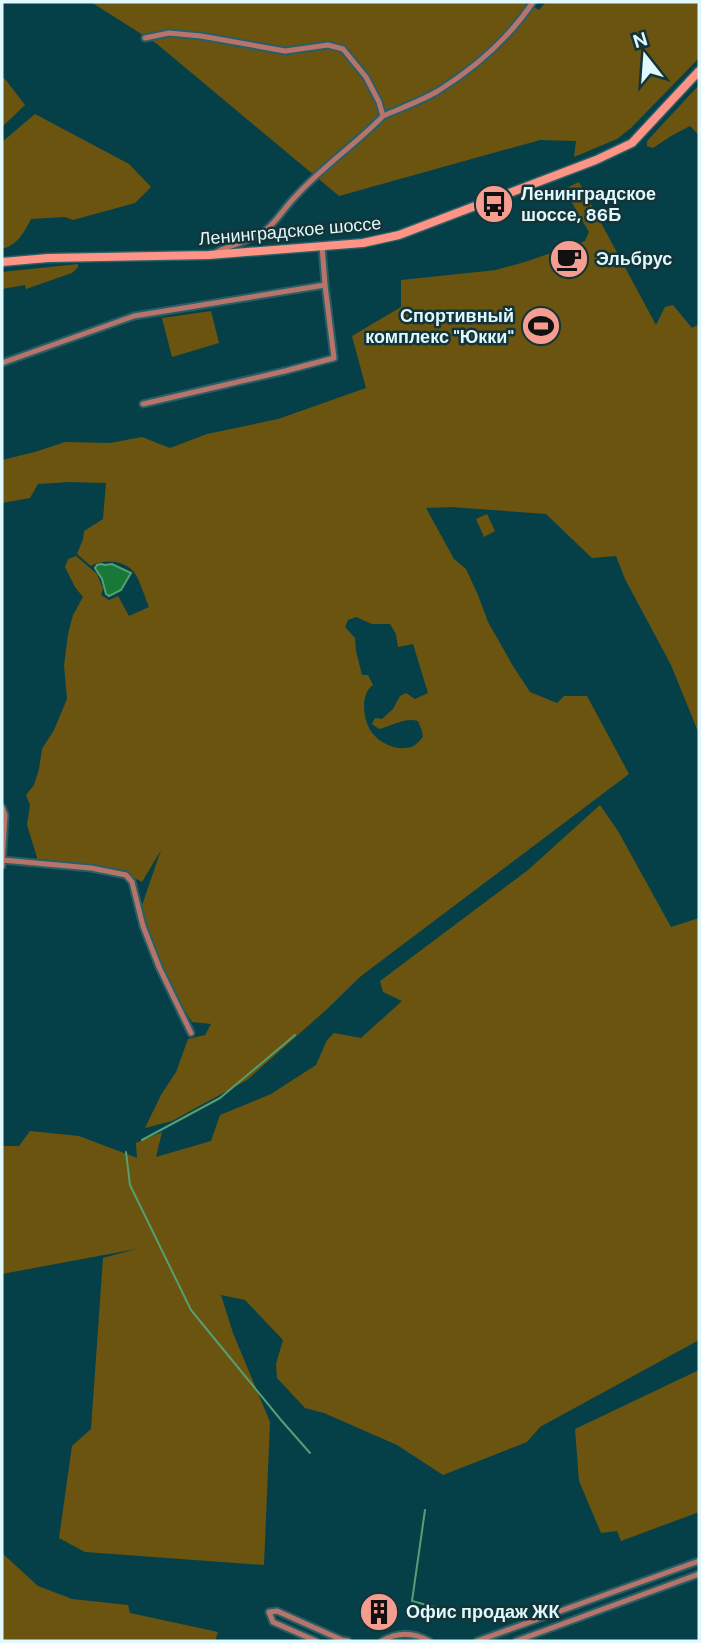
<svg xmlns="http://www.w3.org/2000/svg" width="701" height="1643" font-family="'DM Sans',sans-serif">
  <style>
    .green { fill: #6b540f; fill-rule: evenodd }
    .water { fill: #187837; stroke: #549f73; stroke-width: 2 }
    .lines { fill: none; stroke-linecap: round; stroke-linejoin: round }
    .stream { stroke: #549f73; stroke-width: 2 }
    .street-casing { stroke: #285e65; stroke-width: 9 }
    .secondary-casing { stroke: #285e65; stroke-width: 11 }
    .street { stroke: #b7746a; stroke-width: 5 }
    .secondary { stroke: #fe9485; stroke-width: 8 }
    .labels { text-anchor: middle; stroke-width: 5; stroke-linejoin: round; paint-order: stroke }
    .poi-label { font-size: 18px; font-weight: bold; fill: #dff9fe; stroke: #143438; text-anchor: start }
    .street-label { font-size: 18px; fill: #dff9fe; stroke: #143438 }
  </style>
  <rect width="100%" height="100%" fill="#054048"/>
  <g class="green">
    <polygon points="91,2 525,2 539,10 546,2 699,2 699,58 631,128 617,139 574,157 576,141 540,140 339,196 157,44"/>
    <polygon points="2,77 5,79 25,105 2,127"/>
    <polygon points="699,85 699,135 690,126 671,136 653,148 647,146 647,141"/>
    <path d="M35,114l94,50 22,23 -16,16 -62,17 -8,-3 -34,2c-7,14 -14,26 -29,30v-107z"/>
    <path d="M579,182l77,143 9,-18 8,-2 19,23 7,-4v410l-28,-69 -46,-86 -9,-23 -24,2 -46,-44 -95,-7 -25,1 28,51 12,10 12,26 10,27 25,44 17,26 27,11 7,-7h23l42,78 -268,202 -35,34 -79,70 -75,41 -27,7 16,-33 15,-23 12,-33 17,-4 6,-11 -19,-2 -24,-38 -28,-73 21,-61 -19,32 -23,-12 -80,-6 -12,-39 3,-20 -4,-10 8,-10 5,-16 3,-20 12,-19 13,-31 -3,-33 4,-32 5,-19 10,-18 -8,-10 -10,-20 3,-8 8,-3 21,18 6,15 -2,6 8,5 9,-4 11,20 20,-9c-3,-7 -11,-32 -16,-36 -10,-11 -30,-12 -42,-5l-14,-12 6,-15 1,-8 19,-12 3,-36 -37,-1 -31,2 -8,14 -28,5v-43l33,-8 30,-10 45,1 32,-6 28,11 37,-14 71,-15 88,-31 -14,-52 49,-29v-27l95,-10 32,-9 57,-20 4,-9 -25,-43zM356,617l16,7h18l6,10 2,13 15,-3 15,49 -13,6 -9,-6 -6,3 -7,13 -11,10 -7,-1 -3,6 7,5c13,-3 26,-12 39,-8l4,10 1,6c-3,3 -5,6 -8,8 -12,8 -33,0 -41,-10 -11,-11 -15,-41 -1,-50l-5,-10h-6l-6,-24 -1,-13 -10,-11 3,-7z"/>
    <polygon points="78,264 78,267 72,273 26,289 25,285 2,289 2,272"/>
    <polygon points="211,311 219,343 172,357 162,318"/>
    <polygon points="487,514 495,531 484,537 476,519"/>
    <polygon points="600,805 618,831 671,927 699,918 699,1340 540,1427 527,1442 443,1475 397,1445 324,1413 305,1408 277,1378 276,1364 283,1340 245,1300 221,1295 233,1333 270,1422 264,1565 85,1552 59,1538 72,1446 91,1429 103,1258 136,1249 2,1274 2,1146 19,1146 30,1131 79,1136 137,1158 136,1143 162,1132 156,1157 211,1141 220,1115 271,1094 316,1065 327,1040 334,1033 361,1038 402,1001 383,992 380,981 528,870"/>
    <polygon points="699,1370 699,1512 621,1541 617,1531 601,1533 579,1481 575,1429"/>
    <polygon points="2,1553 38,1586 72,1599 128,1605 130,1613 218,1632 215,1641 2,1641"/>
  </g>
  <polygon class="water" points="101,564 105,565 112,564 131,573 121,590 109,596 106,594 102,579 95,568 97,565"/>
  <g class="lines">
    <g class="stream">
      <polyline points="142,1140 220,1098 295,1035"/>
      <polyline points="126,1152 130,1185 191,1310 281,1420 310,1453"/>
      <polyline points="425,1510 412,1601 438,1608"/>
    </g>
    <g class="street-casing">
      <g id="street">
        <path d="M145,38l24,-5 32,3 84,15 43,-6 15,4 23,28 13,25 4,14c-28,29 -61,51 -88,81 -10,10 -18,24 -29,33 -15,11 -33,14 -49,22"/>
        <path d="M383,116c18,-8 38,-15 55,-25 37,-23 71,-53 95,-89"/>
        <polyline points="2,363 134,316 325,285 322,246"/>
        <polyline points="143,404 285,371 334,358 325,285"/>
        <polyline points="2,807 5,815 2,866"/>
        <polyline points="2,860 91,868 126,875 132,882 143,926 159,967 191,1033"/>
        <polyline points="316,1641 273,1622 269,1612 277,1611 342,1640 348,1641"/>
        <path d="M382,1641c15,-9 31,-9 47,0"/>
        <polyline points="477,1641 699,1561"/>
        <polyline points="516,1641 699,1574"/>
      </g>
    </g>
    <g class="secondary-casing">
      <polyline id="secondary" points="2,262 48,258 209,255 363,243 399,235 596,160 632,143 699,71"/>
    </g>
    <use href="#street" class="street"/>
    <use href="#secondary" class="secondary"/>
  </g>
  <defs>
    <g id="bus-disc" transform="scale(2.0125)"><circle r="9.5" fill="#f59d8f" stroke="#143438"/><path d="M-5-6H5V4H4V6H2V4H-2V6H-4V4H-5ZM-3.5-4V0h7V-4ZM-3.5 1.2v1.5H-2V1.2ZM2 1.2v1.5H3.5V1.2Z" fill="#111"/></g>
    <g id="cafe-disc" transform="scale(2.0125)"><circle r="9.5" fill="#f59d8f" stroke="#143438"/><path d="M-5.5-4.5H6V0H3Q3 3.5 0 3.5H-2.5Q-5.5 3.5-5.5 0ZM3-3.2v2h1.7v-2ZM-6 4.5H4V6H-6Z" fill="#111"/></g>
    <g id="stadium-disc" transform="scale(2.0125)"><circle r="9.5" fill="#f59d8f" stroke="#143438"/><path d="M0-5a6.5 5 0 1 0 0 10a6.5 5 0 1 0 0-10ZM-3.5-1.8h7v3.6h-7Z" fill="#111"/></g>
    <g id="building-disc" transform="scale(2.0125)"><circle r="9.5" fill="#f59d8f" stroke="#143438"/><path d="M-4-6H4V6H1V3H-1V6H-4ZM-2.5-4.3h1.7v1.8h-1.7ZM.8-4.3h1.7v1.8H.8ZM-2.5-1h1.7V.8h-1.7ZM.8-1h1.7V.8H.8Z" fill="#111"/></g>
  </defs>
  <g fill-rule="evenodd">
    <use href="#bus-disc" x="494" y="204"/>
    <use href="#cafe-disc" x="569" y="259"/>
    <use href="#stadium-disc" x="541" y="326"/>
    <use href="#building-disc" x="379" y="1612"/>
  </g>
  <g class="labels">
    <g class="poi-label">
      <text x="521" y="200">Ленинградское<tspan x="521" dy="21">шоссе, 86Б</tspan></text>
      <text x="596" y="265">Эльбрус</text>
      <text x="514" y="322" text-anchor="end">Спортивный<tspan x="514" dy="21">комплекс "Юкки"</tspan></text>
      <text x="406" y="1618">Офис продаж ЖК</text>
    </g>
    <g class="street-label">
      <text transform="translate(290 231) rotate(-5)" y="6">Ленинградское шоссе</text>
    </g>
  </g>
  <rect width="701" height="1643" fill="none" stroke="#dff9fe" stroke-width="7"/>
  <g transform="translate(645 56) rotate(343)" stroke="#143438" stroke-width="5" paint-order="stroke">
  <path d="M0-5L12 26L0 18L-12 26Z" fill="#dff9fe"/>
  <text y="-10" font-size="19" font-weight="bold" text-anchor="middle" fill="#dff9fe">N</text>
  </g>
</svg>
